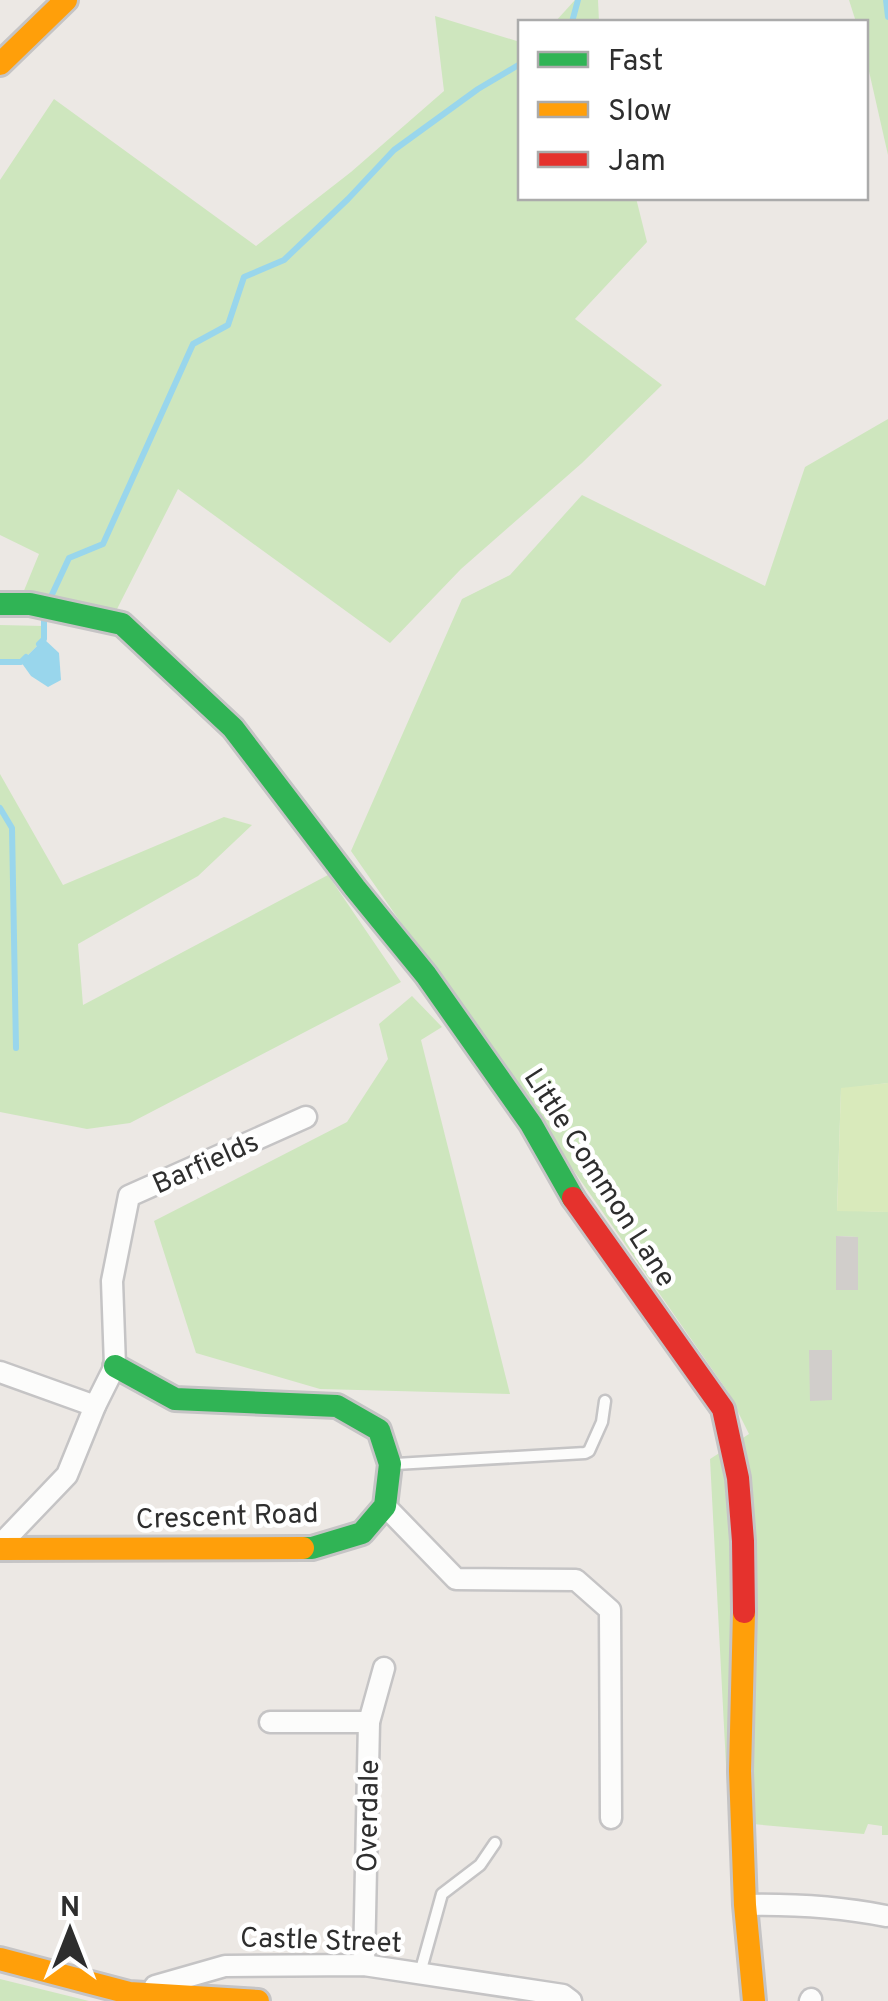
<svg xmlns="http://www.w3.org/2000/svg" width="888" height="2001" font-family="Overpass,sans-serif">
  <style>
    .green { fill: #cee6be; fill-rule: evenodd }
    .pitch { fill: #d9eabb }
    .water { fill: #99d6ec }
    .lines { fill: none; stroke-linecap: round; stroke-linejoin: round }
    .stream { stroke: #99d6ec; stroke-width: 6 }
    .building { fill: #d1cecb }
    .lane-casing { stroke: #c5c4c5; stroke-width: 15 }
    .street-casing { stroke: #c5c4c5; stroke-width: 25 }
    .fast-casing { stroke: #c5c4c5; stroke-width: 28 }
    .slow-casing { stroke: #c5c4c5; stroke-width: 28 }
    .jam-casing { stroke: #c5c4c5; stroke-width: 28 }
    .lane { stroke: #fcfcfb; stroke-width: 10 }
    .street { stroke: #fcfcfb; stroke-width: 20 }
    .fast { stroke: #30b455; stroke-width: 22 }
    .slow { stroke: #ff9f0a; stroke-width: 22 }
    .jam { stroke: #e5322d; stroke-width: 22 }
    .labels { text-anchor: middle; stroke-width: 9; stroke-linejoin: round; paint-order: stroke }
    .street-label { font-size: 28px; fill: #2e2e2e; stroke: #fff }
  </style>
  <rect width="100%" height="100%" fill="#ece8e4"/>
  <g class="green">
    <polygon points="575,0 598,0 599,22 555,22"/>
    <polygon points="849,0 888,0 888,155 866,58 866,22 856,22"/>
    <polygon points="435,16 520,42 520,198 636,198 647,242 575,319 662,385 582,463 461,569 390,643 178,489 116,611 23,593 39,554 0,535 0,180 54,99 256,246 351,172 444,91"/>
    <path d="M888,419v664l-47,6 -4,121 51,2v623h-6v-9l-14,-2 -4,10 -135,-12 -19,-363 39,-25 -21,-42 -377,-541 111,-252 48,-24 72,-80 183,91 40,-119zM837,1236l21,1v53l-21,-1z"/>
    <polygon points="0,625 44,626 44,639 21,662 0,662"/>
    <polygon points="0,774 63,885 224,817 252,825 198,876 78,944 83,1005 328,875 401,982 130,1123 87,1129 0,1112"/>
    <polygon points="412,996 442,1027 421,1040 510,1394 320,1389 196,1353 154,1221 347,1122 388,1059 379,1024"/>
    <polygon points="0,1979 89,2001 0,2001"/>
  </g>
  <polygon class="pitch" points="888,1083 888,1212 837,1211 841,1088"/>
  <polygon class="water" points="44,639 59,653 61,680 48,687 31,676 21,662"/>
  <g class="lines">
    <g class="stream">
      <polyline points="886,0 888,17"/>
      <polyline points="572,22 578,0"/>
      <polyline points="49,601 69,558 103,544 193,344 228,325 244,277 284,260 348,199 394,150 478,89 520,64"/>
      <polyline points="39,644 44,639 44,615"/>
      <polyline points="0,662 21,662 26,657"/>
      <polyline points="0,808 12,828 16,1048"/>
    </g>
  </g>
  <g class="building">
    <polygon points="836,1236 858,1237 858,1290 836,1290"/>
    <polygon points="809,1350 832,1350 832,1400 810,1401"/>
  </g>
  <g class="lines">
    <g class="lane-casing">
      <g id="lane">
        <polyline points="396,1464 585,1453 589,1451 602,1422 605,1401"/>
        <polyline points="420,1973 442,1894 480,1865 495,1843"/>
      </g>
    </g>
    <g class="street-casing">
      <g id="street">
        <polyline points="0,1372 95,1406"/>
        <polyline points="385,1506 456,1579 576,1580 610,1610 611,1818"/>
        <polyline points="0,1545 67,1475 95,1406 115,1366 112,1281 129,1196 306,1117"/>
        <polyline points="270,1722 369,1722"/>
        <path d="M745,1905c48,-1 95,2 141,11"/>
        <polyline points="364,1965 369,1722 384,1668"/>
        <polyline points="155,1986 225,1966 364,1965 563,1995 571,2001"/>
        <polyline points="810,2001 811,1999"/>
      </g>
    </g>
    <g class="fast-casing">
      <g id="fast">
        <polyline points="0,604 30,604 122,624 233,728 355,888 426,975 531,1124 573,1198"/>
        <polyline points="115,1366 175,1399 337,1406 379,1430 390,1464 385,1506 362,1533 312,1548 303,1548"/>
      </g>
    </g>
    <g class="slow-casing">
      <g id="slow">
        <polyline points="0,64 66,0"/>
        <polyline points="0,1549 303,1548"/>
        <polyline points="744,1612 740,1771 745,1905 754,2001"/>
        <polyline points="0,1959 129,1993 258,2001"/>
      </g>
    </g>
    <g class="jam-casing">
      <polyline id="jam" points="573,1198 723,1409 738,1478 743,1541 744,1612"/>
    </g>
    <use href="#lane" class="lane"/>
    <use href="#street" class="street"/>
    <use href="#fast" class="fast"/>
    <use href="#slow" class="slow"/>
    <use href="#jam" class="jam"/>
  </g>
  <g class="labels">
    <g class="street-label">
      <text transform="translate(205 1162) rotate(-24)" y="10">Barfields</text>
      <text transform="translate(601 1177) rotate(57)" y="10">Little Common Lane</text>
      <text transform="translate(227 1515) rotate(-2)" y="10">Crescent Road</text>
      <text transform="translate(367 1816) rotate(-89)" y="10">Overdale</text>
      <text transform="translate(321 1939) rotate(2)" y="10">Castle Street</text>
    </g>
  </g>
  <rect x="518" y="20" width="350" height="180" fill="#ffffff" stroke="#ababab" stroke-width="2.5"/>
  <rect x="538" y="52" width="50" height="15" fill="#30b455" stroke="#ababab" stroke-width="2.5"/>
  <text x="608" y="70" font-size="30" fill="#2e2e2e">Fast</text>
  <rect x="538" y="102" width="50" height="15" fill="#ff9f0a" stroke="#ababab" stroke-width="2.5"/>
  <text x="608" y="120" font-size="30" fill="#2e2e2e">Slow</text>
  <rect x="538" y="152" width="50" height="15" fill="#e5322d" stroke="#ababab" stroke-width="2.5"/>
  <text x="608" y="170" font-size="30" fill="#2e2e2e">Jam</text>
  <g transform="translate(70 1931)" stroke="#ffffff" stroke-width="8" paint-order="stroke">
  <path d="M0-8L18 38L0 25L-18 38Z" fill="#2e2e2e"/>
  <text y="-15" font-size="28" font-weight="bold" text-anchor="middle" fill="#2e2e2e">N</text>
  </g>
</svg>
